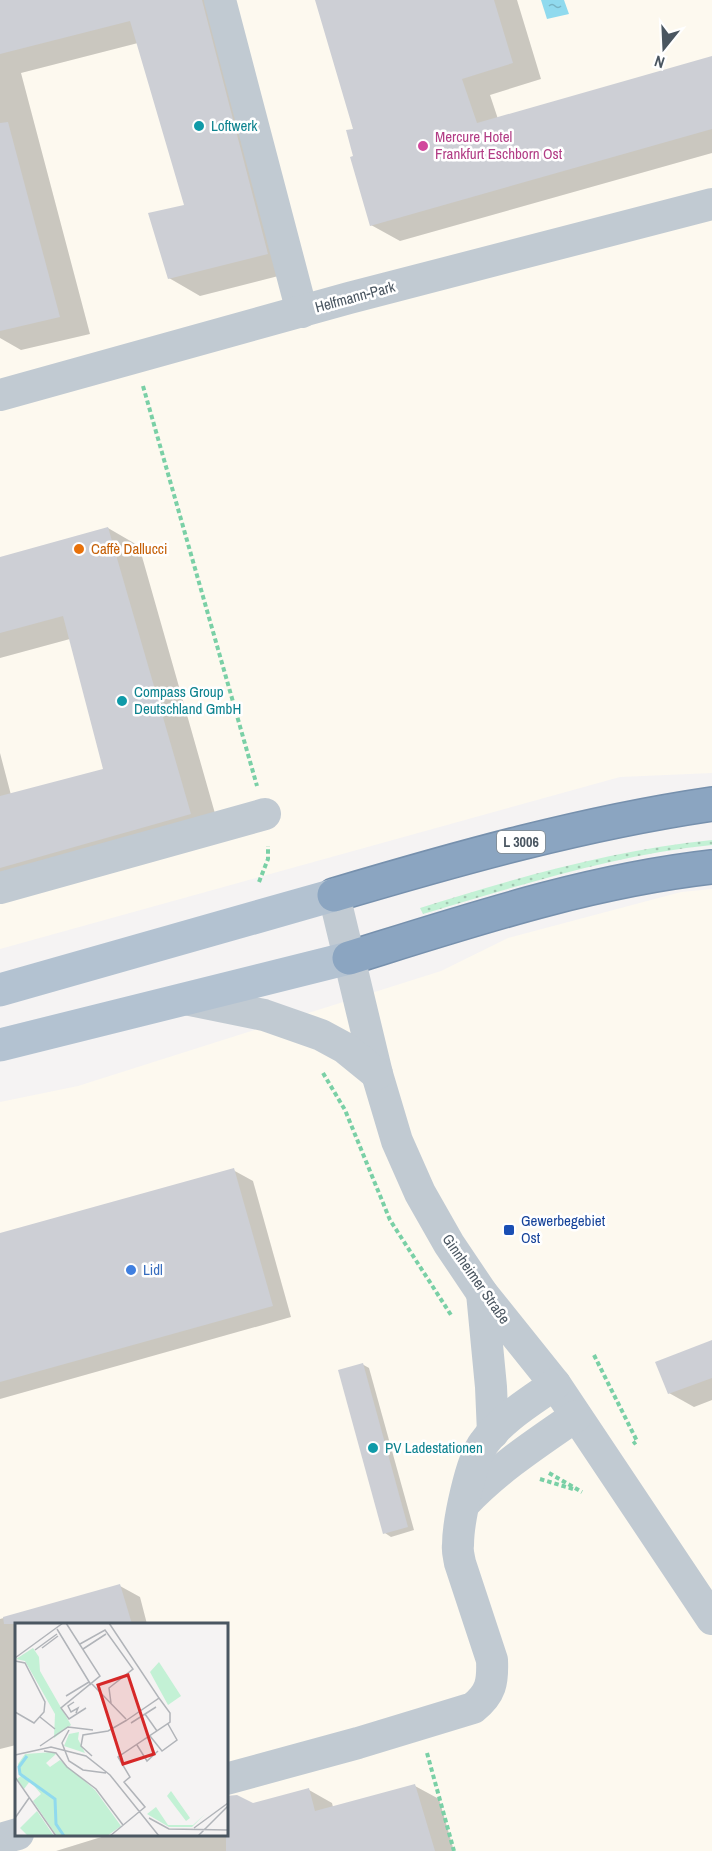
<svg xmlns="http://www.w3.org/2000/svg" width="712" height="1851" font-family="'Archivo Narrow',sans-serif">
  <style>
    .commercial { fill: #fdf9ef; fill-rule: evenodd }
    .grass { fill: url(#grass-dots) }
    .water { fill: url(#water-ripples) }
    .shadow { fill: #0003 }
    .building { fill: #cdcfd5 }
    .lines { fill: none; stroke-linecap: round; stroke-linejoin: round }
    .highway-casing { stroke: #7690ad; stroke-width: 36 }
    .path { stroke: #7ad0a6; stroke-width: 4; stroke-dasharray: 4.5 3; stroke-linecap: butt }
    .minor { stroke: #c1cad2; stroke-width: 32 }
    .major { stroke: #b3c2d1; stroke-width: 33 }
    .highway { stroke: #8ba5c1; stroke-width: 33 }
    .culture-dot { fill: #0f9aa8; stroke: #fff; stroke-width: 2 }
    .hotel-dot { fill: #d1479c; stroke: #fff; stroke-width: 2 }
    .food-dot { fill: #e8710a; stroke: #fff; stroke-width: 2 }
    .transit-dot { fill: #1a4fb4; stroke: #fff; stroke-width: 2 }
    .shop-dot { fill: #3f7fe0; stroke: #fff; stroke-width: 2 }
    .labels { text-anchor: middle; stroke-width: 5; stroke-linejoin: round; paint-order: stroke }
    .shield { fill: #fff; stroke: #808990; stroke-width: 1.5 }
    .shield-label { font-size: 14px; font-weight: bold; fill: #4a5661 }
    .culture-label { font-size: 15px; fill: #0d838f; stroke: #fff; text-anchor: start }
    .hotel-label { font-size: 15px; fill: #b23c85; stroke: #fff; text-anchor: start }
    .street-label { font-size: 15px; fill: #4a5661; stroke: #fff }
    .food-label { font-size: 15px; fill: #c56008; stroke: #fff; text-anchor: start }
    .transit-label { font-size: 15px; fill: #164399; stroke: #fff; text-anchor: start }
    .shop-label { font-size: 15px; fill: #366cbe; stroke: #fff; text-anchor: start }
    .inset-river { fill: none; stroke: #90daee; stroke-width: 3 }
    .inset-road { fill: none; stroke: #b1b4b9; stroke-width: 1.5 }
    .view { fill: #d62828; fill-opacity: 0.15; stroke: #d62828; stroke-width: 3 }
    .inset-edge { fill: none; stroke: #4a5661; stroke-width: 3 }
  </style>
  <defs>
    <pattern id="grass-dots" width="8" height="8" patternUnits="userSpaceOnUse" patternTransform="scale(1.5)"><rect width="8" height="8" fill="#c3f1d5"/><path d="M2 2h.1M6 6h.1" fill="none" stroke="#a0c6b0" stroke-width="1.8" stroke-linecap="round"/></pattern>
    <pattern id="water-ripples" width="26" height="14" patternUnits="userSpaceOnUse" patternTransform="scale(1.5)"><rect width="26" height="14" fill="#90daee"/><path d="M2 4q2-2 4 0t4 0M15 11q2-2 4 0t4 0" fill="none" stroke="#78b4c4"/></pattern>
  </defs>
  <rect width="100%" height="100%" fill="#f5f3f3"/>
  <g class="commercial">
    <polygon points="0,0 712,0 712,773 620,777 0,949"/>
    <path d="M712,889v962h-712v-749l78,-16 363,-115 67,-33 173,-46zM16,1624h210v210h-210z"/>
  </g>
  <path class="grass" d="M712,840v5c-99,10 -194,41 -289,69l-3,-6c96,-30 192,-58 292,-68z"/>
  <polygon class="water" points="541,0 564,0 569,14 547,19"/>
  <g class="shadow">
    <polygon points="0,0 227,0 298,271 200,296 169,278 186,206 138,43 21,73 90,334 21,350 0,338"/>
    <polygon points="317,0 517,0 541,79 490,95 498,119 712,57 712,153 400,241 371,225 355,158 355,130"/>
    <polygon points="108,528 139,546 220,831 0,893 0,753 11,795 105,770 70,639 0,658 0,559"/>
    <polygon points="233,1170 253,1181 291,1317 0,1399 0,1235"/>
    <polygon points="712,1342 712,1400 694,1407 669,1393"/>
    <polygon points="362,1364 369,1368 414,1530 391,1537 385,1533"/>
    <polygon points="120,1586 140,1597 147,1624 16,1624 16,1745 0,1749 0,1619"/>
    <polygon points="415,1786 439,1799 454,1851 56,1851 111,1834 226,1834 253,1805 309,1790 332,1803 333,1807"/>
  </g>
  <g class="building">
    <polygon points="0,0 202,0 268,254 168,279 148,213 184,205 130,21 0,54"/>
    <polygon points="315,0 494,0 513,63 462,79 477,123 712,56 712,129 370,226 350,157 353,156 346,130 353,129"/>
    <polygon points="8,122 60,317 0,331 0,123"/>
    <polygon points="108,527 191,814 0,868 0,796 103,769 63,616 0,633 0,557"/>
    <polygon points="234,1168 273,1306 0,1382 0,1233"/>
    <polygon points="712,1340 712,1378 668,1394 655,1362"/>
    <polygon points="363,1363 408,1527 383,1534 338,1370"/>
    <polygon points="120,1584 132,1624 4,1624 3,1617"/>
    <polygon points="415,1784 435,1851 226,1851 226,1796 237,1795 253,1803 309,1788 315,1811"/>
  </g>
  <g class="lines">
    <g class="highway-casing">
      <g id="highway">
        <path d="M334,895c125,-37 249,-72 378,-91"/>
        <path d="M349,958c119,-37 239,-77 363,-91"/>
      </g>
    </g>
    <g class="path">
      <polyline points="143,386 257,786"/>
      <polyline points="259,882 268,859 268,846"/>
      <polyline points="323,1073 345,1110 390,1220 451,1315"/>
      <polyline points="594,1355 637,1441 633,1444"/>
      <polyline points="549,1473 582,1492"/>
      <polyline points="540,1479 573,1489"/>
      <polyline points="427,1753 454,1851"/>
    </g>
    <g class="minor">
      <polyline points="220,0 302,312"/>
      <polyline points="0,395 349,298 712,204"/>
      <polyline points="0,888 265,814"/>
      <polyline points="334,895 377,1074 397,1141 420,1193 449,1244 482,1293 555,1384 712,1619"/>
      <polyline points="185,999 264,1015 321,1035 345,1048 377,1074"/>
      <polyline points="482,1293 491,1387 493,1433"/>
      <path d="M464,1504c33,-35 73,-61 112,-88"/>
      <path d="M226,1779l132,-36 115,-35c18,-14 20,-26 19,-48l-32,-97c-1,-6 -3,-12 -2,-18 0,-23 13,-85 26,-102 18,-25 47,-42 71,-59"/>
      <polyline points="0,1839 18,1834"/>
    </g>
    <g class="major">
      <polyline points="0,990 334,895"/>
      <polyline points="0,1045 349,958"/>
    </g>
    <use href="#highway" class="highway"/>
  </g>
  <g class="culture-dot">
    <circle cx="199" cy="126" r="6"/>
    <circle cx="122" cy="701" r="6"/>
    <circle cx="373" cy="1448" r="6"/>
  </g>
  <circle class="hotel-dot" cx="423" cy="146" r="6"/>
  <circle class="food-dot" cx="79" cy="549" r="6"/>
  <rect class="transit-dot" x="503" y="1224" width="12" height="12" rx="3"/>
  <circle class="shop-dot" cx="131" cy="1270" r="6"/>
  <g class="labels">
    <rect class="shield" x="497" y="831" width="48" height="22" rx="4.5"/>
    <g class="shield-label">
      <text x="521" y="847">L 3006</text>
    </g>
    <g class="culture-label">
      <text x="211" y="131">Loftwerk</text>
      <text x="134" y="697">Compass Group<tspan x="134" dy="17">Deutschland GmbH</tspan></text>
      <text x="385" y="1453">PV Ladestationen</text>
    </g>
    <g class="hotel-label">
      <text x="435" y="142">Mercure Hotel<tspan x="435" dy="17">Frankfurt Eschborn Ost</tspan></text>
    </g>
    <g class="street-label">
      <text transform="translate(355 297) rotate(-15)" y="5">Helfmann-Park</text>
      <text transform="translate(476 1279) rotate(55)" y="5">Ginnheimer Straße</text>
    </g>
    <g class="food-label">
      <text x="91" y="554">Caffè Dallucci</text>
    </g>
    <g class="transit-label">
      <text x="521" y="1226">Gewerbegebiet<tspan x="521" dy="17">Ost</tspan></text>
    </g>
    <g class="shop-label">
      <text x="143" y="1275">Lidl</text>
    </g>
  </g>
  <g transform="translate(15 1623)">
    <rect width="213" height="213" fill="#f5f3f3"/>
    <path d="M144,39l22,34 -13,9 -18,-33zM64,109l-1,7 7,14 -21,-7 5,-12z" fill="#c3f1d5"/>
    <path d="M156,168l19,27 -4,3 -19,-25zM141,184l12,18h25l12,-11 -13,13h-23l-22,-13z" fill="#c3f1d5"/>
    <path d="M18,25l6,9 1,14 31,54 -17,13 1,-24 -30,-53 -9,-2zM38,129l3,2 -10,9 4,4 10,-7 35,30 26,36 -14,10h-50l-24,-35 8,-7 -11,-13 -6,8 -7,-10 4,-3 -3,-12 7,-10zM22,188l17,25h-26l-8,-8z" fill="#c3f1d5"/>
    <path class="inset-river" d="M12,133l-8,11 1,7 35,25 1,25 8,12"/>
    <path class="inset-road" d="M51,0l34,53 -39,32 8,11 17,-11M94,0l50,75 -32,22M42,6l34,56M65,21l25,-14 28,39 -24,19 2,15M27,25l16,-12M68,26l23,-15M20,27l22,-16M0,35l48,-35M0,38l10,2 20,39 -1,10 -10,11 -19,-11M77,61l34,35M51,73l23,-14M59,79l-6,4 3,6 7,-4 -2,5M130,91l12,17M25,94l15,12M116,100l25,-16M54,107l-7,13 7,18 14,9 23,3M135,113l12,15 15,-11 -9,-16M122,122l10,16 11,-10M25,123l28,-19 25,3M29,128l12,2 11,14 29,22 27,36M0,132l36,-8 35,9 24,19 49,61M77,133l-11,-10 2,-11 25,-4 19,-11M0,154l41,59M0,195l14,-20M134,195l20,11 59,1M179,205l34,-25M95,213l35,-29 -21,-25 6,-5 -12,-20 52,-35v-9l-11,-15M183,213l30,-30"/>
    <path class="view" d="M113,52l26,79 -31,10 -25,-79z"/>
    <rect width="213" height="213" class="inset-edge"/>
  </g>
  <g transform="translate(664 48) rotate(198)" stroke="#ffffff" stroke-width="4.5" paint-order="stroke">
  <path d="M0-4.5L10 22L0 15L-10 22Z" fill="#4a5661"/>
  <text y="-9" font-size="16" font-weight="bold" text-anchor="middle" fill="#4a5661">N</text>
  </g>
</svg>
